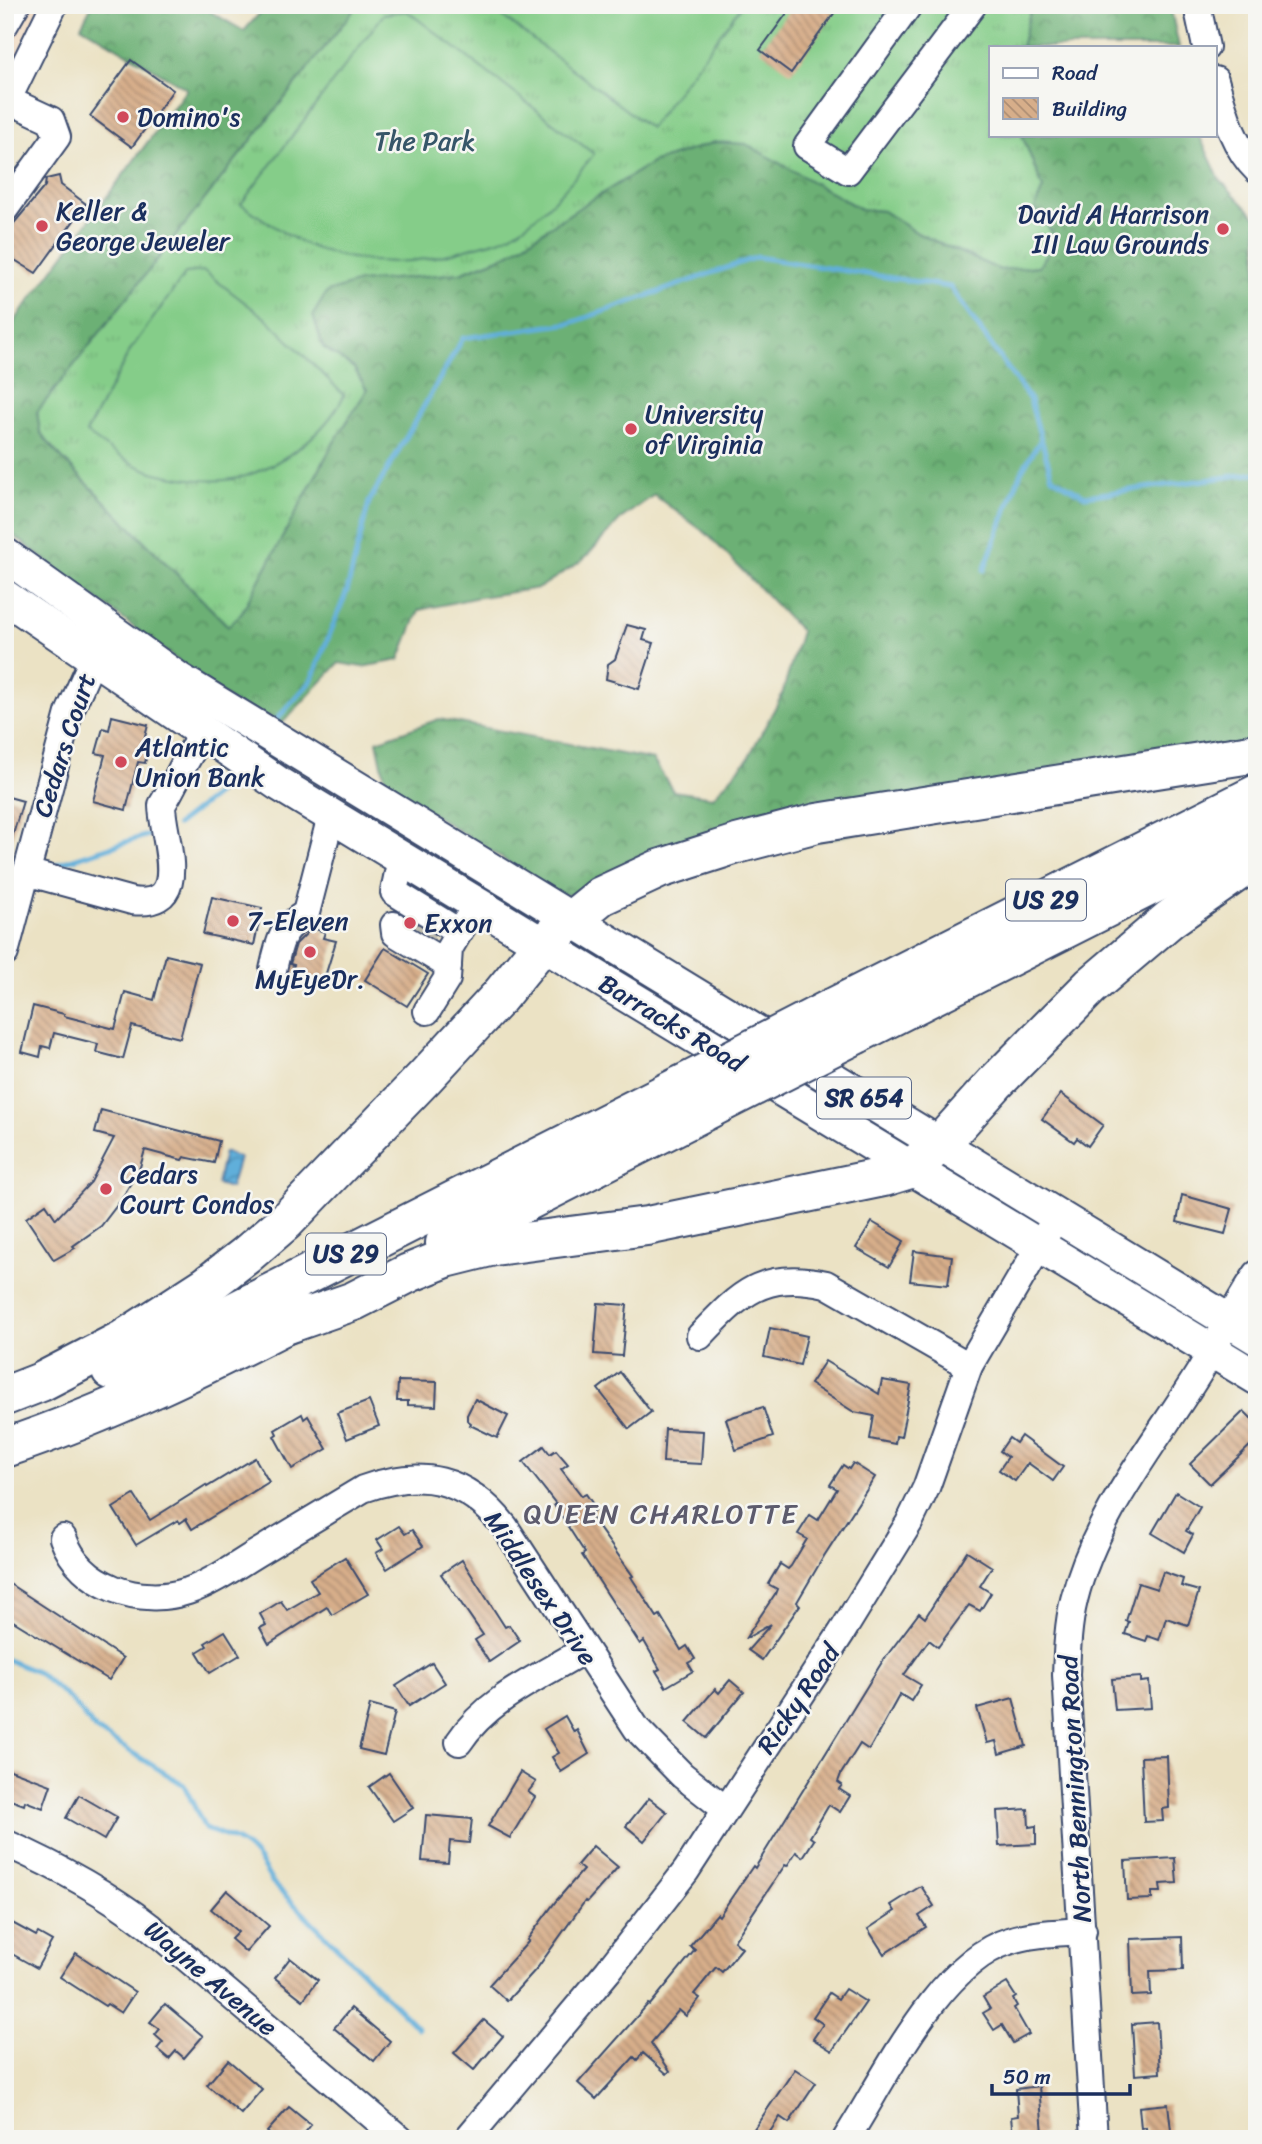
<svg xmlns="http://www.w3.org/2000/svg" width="1262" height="2144" font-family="Sriracha,sans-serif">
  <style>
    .built { fill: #efd6bc }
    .grass { fill: url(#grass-tufts); stroke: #507e74; stroke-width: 2 }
    .forest { fill: url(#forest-crowns); stroke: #44706a; stroke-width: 2 }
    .pitch { fill: #85cd89; stroke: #507e74; stroke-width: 2 }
    .water { fill: url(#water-waves); stroke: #3e6f9c; stroke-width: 2 }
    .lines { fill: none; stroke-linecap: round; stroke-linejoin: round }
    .stream { stroke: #60afda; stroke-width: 5 }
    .building { fill: url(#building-back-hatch) }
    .minor-tunnel { stroke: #c1beb0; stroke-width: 26; stroke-dasharray: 26 13; stroke-linecap: butt }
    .minor-casing { stroke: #3a4a6d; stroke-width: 30 }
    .major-casing { stroke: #3a4a6d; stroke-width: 37 }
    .highway-casing { stroke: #3a4a6d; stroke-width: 42 }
    .minor { stroke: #fff; stroke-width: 26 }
    .major { stroke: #fff; stroke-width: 33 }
    .highway { stroke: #fff; stroke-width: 38 }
    .highway-bridge-casing { stroke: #3a4a6d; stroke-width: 42; stroke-linecap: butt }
    .highway-bridge { stroke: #fff; stroke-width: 38 }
    .poi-dot { fill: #d1495b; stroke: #f6f6f2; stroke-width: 2.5 }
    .labels { text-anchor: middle; stroke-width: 5; stroke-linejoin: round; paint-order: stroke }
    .shield { fill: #f6f6f2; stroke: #5d6b8a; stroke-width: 2 }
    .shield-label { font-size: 24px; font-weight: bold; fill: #1b2f5e }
    .poi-label { font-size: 26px; fill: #1b2f5e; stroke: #f6f6f2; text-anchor: start }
    .park-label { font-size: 26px; fill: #365669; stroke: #f6f6f2 }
    .street-label { font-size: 26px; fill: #1b2f5e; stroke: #f6f6f2 }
    .neighbourhood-label { font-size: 28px; letter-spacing: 2px; fill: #5d5b6d; stroke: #f6f6f2 }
  </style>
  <defs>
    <pattern id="grass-tufts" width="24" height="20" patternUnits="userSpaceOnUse" patternTransform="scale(1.75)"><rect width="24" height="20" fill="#85cd89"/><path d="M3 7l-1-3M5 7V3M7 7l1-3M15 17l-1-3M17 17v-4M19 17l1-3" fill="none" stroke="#72b079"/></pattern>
    <pattern id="forest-crowns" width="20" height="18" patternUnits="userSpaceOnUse" patternTransform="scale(1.75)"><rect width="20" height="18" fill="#6cb075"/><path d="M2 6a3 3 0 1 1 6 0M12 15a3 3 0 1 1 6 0" fill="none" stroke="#589063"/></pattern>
    <pattern id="water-waves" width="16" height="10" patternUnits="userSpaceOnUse" patternTransform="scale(1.75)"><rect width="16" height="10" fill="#60afda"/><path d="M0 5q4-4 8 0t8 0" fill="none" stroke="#4e8fb4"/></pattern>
    <pattern id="building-back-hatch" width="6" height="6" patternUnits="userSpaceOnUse" patternTransform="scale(1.75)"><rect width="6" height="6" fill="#d7ae8a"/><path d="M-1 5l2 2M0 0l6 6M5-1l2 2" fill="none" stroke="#ae8e74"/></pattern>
  </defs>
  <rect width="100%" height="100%" fill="#f6f6f2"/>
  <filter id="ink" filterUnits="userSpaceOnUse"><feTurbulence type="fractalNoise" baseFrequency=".0143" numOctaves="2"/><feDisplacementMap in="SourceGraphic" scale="14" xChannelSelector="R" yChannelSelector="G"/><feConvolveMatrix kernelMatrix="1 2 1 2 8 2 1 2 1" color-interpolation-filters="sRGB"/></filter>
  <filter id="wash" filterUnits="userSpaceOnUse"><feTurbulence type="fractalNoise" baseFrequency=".00686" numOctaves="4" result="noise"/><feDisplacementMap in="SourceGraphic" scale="28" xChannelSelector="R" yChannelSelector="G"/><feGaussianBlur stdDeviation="1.57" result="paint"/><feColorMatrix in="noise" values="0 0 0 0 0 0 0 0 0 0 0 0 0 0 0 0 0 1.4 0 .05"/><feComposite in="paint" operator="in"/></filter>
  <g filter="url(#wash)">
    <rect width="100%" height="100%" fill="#ebe2c4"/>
    <polygon class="built" points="5,5 54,5 5,96"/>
    <polygon class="grass" points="358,5 1032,5 1021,47 991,47 991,135 1022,135 1043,188 1035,208 1057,240 1039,266 1000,270 919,234 883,211 861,209 746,145 715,142 652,163 585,204 507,255 460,273 411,279 323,347 354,368 367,390 333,444 241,614 228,626 56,452 40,432 37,412"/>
    <g class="forest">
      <polygon points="92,5 199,5 244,31 267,5 348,5 354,10 37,412 40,432 56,452 228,626 241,614 333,444 367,390 354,368 323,347 313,315 327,292 359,282 460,273 507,255 585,204 652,163 715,142 746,144 860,209 883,211 919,234 1000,270 1039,266 1057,240 1035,208 1043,188 1022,135 1199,135 1220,180 1257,218 1257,743 579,895 558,894 386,784 377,741 439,719 653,760 673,791 713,797 747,760 782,695 801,631 707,534 654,495 622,518 583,560 539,588 474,598 419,610 399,660 362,667 339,663 273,733 5,529 5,334 187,89 81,26"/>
      <polygon points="1032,5 1170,5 1179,47 1021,47"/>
    </g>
    <g class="pitch">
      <polygon points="487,5 742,5 650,128"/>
      <path d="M407,11l187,143c-23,29 -56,68 -90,84 -10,4 -21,6 -31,9 -53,18 -104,21 -158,1 -27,-10 -50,-28 -74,-44l143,-190z"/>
      <path d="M204,271l65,50 75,74c-18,39 -62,70 -102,82 -23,7 -63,2 -86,-4 -25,-7 -48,-25 -70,-40l45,-84 55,-76z"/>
    </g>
    <polygon class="water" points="224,1152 239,1158 230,1188 217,1184"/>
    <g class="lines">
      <g class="stream">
        <polyline points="984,570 1021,472 1041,439"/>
        <polyline points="276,720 311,681 347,591 369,502 463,338 571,323 757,257 950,287 1030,400 1052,477 1085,496 1257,473"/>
        <polyline points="177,825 236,779"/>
        <polyline points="58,864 148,835"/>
        <path d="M5,1659l32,13 33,27 26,31 88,55 21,44c40,13 47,17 67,53l146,146"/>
      </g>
    </g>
    <g id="blocks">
      <g class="building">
        <polygon points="793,5 840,5 791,73 760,50"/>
        <polygon points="131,60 173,90 132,147 90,116"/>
        <polygon points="59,176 61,185 86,204 36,273 5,254 5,234 45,186 46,179"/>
        <polygon points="627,625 646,630 643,640 654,643 639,689 606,679 608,664 615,659"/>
        <polygon points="112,716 148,725 144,741 150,742 145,763 138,762 126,810 93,801 105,755 96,753 103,728 109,730"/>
        <polygon points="5,796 23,801 9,848 5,848"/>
        <polygon points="212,897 262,908 254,945 203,934"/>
        <polygon points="312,928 325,932 323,938 336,941 323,983 291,973 294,965 290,964 296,944"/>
        <polygon points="385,948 428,974 407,1006 365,980"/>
        <polygon points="166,955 200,963 180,1038 132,1026 123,1059 96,1052 98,1044 54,1033 50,1048 42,1046 40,1057 22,1052 33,1006 64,1014 64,1016 115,1029 125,992 154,1000"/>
        <polygon points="1061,1094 1103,1125 1088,1146 1077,1138 1074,1142 1042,1119"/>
        <polygon points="101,1110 219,1141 214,1163 184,1157 182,1160 145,1150 140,1167 121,1200 101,1226 73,1246 75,1248 54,1260 26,1218 46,1204 56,1219 91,1182 114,1138 95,1133"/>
        <polygon points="1182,1195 1232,1209 1225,1234 1177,1222"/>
        <polygon points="872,1222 904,1241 889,1267 856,1248"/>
        <polygon points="914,1251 952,1256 948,1285 910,1281"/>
        <polygon points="598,1303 627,1305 622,1356 594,1354"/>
        <polygon points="770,1328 807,1336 800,1365 764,1357"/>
        <polygon points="825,1361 879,1394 882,1380 911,1385 901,1437 896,1436 895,1444 870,1439 874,1416 854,1412 810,1384"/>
        <polygon points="620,1372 651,1412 629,1429 598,1389"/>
        <polygon points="398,1381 437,1382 436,1406 408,1405 408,1401 397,1401"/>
        <polygon points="475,1399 508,1416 497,1438 470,1425 471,1423 467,1420 467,1415"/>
        <polygon points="369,1401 379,1426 347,1439 337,1413"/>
        <polygon points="763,1407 773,1437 736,1450 726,1419"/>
        <polygon points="1244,1411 1257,1424 1257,1439 1210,1484 1190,1464"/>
        <polygon points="302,1414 304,1419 308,1416 327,1449 292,1469 274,1436 277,1434 275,1430"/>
        <polygon points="665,1429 703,1431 701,1464 663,1462"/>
        <polygon points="1021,1436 1063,1467 1053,1481 1028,1463 1015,1481 999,1470 1008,1457 1000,1451 1009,1438 1016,1443"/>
        <polygon points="544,1446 550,1454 556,1450 568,1464 561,1469 582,1496 586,1494 596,1509 589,1514 633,1576 631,1577 657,1617 660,1615 681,1650 687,1646 695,1659 688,1663 693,1671 666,1687 656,1671 660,1669 644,1641 640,1644 582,1555 585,1553 554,1505 556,1504 523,1462"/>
        <polygon points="255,1458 269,1482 192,1529 186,1519 180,1523 178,1520 136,1545 113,1508 134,1495 150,1520 206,1485 207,1487"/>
        <polygon points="853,1463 875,1477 824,1556 797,1602 800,1605 762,1660 748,1650 771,1624 745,1639 775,1594 777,1589 768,1584 780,1564 788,1569 791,1566 807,1539 798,1534 810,1515 818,1520 837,1489 830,1485 843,1465 849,1469"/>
        <polygon points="1176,1492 1200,1507 1186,1531 1193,1535 1184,1552 1152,1533"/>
        <polygon points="399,1526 405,1534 412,1530 423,1546 387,1569 376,1553 383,1549 377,1540"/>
        <polygon points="967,1551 992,1567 980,1586 991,1593 980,1611 969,1605 938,1647 929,1640 904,1675 921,1685 911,1701 900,1694 869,1750 860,1744 841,1774 838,1782 842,1785 839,1789 850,1796 840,1812 829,1805 810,1837 814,1840 803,1857 796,1852 787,1866 785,1865 734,1941 742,1948 722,1972 716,1967 694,1994 700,1998 686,2016 679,2010 651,2043 670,2071 667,2074 643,2053 637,2060 634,2057 596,2099 578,2083 648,2004 650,2005 695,1950 690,1946 717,1914 719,1916 753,1866 755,1868 882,1662 919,1613 925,1618"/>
        <polygon points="345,1557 368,1594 332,1615 327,1607 269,1644 260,1628 266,1625 260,1614 281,1601 287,1610 318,1592 310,1579"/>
        <polygon points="462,1560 505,1627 509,1625 520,1641 489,1662 475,1640 483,1635 441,1574"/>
        <polygon points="1163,1572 1183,1579 1181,1586 1199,1591 1188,1625 1166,1618 1159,1640 1148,1636 1146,1641 1125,1634 1129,1622 1126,1621 1138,1583 1157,1589"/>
        <polygon points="5,1581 123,1658 109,1680 5,1616"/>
        <polygon points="225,1631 240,1655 210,1673 197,1652 207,1646 205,1643"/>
        <polygon points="432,1663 445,1683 409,1706 396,1686"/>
        <polygon points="1141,1677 1141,1682 1149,1681 1151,1708 1115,1710 1112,1679"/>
        <polygon points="730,1680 744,1692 706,1738 687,1722 715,1689 719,1693"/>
        <polygon points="1013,1698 1026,1746 999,1754 996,1741 987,1743 977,1708"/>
        <polygon points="370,1705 395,1712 384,1755 359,1749"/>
        <polygon points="565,1716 574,1732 577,1730 589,1754 561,1772 552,1757 559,1753 544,1729"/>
        <polygon points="1167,1756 1169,1808 1162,1809 1163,1821 1144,1822 1141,1757"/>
        <polygon points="5,1768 51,1785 43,1808 25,1801 24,1805 5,1798"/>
        <polygon points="520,1772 536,1782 528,1792 535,1797 510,1838 488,1826"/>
        <polygon points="389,1773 413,1808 393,1821 369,1787"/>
        <polygon points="79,1795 117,1817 104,1840 66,1818"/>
        <polygon points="649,1798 667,1812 644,1841 626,1826"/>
        <polygon points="1028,1809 1029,1827 1036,1826 1036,1844 999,1846 997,1811"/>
        <polygon points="426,1815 472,1819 469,1843 450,1841 448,1863 422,1861"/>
        <polygon points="593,1846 618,1867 587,1902 585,1901 538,1967 507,2001 489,1985 529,1941 527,1940 556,1901 583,1870 577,1865"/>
        <polygon points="1175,1858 1177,1883 1160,1884 1161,1892 1152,1892 1152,1899 1127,1900 1125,1861"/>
        <polygon points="921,1886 934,1906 919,1916 926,1927 884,1954 868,1929 895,1911 891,1905"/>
        <polygon points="227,1890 269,1926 246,1952 231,1939 238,1932 211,1909"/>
        <polygon points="5,1919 36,1936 38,1933 52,1941 37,1968 5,1950"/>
        <polygon points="1182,1937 1183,1970 1150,1971 1151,1995 1132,1996 1130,1939"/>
        <polygon points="76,1953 135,1992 121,2013 107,2004 105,2006 60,1977"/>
        <polygon points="290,1958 318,1980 303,2000 275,1978"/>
        <polygon points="1007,1983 1016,1997 1013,1999 1017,2006 1014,2008 1029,2034 1013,2043 1002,2025 994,2030 983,2013 990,2009 983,1997"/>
        <polygon points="845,1989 866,2002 832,2051 813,2039 823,2024 813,2017 829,1993 838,1999"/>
        <polygon points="165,2004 203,2036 184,2058 176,2051 169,2059 157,2049 163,2042 155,2035 160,2029 150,2022"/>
        <polygon points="351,2008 390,2041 374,2061 334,2028"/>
        <polygon points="484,2020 503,2036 474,2070 454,2053"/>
        <polygon points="1157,2022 1160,2073 1135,2075 1132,2024"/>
        <polygon points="228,2060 262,2089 241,2114 207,2085"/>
        <polygon points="795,2069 816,2083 789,2123 780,2117 765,2139 747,2139"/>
        <polygon points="1039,2086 1043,2133 1039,2134 1040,2139 1025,2139 1025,2135 1013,2136 1011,2117 1018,2116 1016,2089"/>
        <polygon points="1168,2104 1172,2139 1147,2139 1146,2127 1141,2128 1139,2107"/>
        <polygon points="289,2107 311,2125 300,2139 275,2139 267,2132"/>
      </g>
    </g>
  </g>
  <g filter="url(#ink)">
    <use href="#blocks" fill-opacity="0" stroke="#3a4a6d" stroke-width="2"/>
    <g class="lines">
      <polyline class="minor-tunnel" points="422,919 422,942"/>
      <g class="minor-casing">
        <g id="minor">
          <polyline points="909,5 807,146 848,171 973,5"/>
          <polyline points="1197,5 1206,47"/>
          <polyline points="5,24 16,5"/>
          <path d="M1215,80c9,31 18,67 42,90"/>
          <polyline points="5,105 54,5"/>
          <polyline points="5,209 57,137 51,120 8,100"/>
          <polyline points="401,858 394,892 459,932 477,905"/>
          <path d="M26,872l106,29c62,8 30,-63 30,-96 15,-24 24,-50 42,-72"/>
          <polyline points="394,925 395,933 448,965"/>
          <polyline points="5,953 69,713 101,641"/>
          <path d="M273,970c6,-28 8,-41 33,-57l25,-97"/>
          <polyline points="427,1011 447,979 449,949 459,932"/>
          <path d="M700,1336c40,-42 62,-66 126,-52l143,82"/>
          <path d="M63,1538c18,49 77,69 125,53 26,-9 50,-27 74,-41 34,-21 68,-41 101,-61 58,-21 103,-12 142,38l132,202 45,46 43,34"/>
          <path d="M459,1742c29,-44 81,-65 125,-92"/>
          <path d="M5,1843c52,23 99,48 144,83l251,213"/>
          <polyline points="467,2139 608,1971 686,1871 842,1632 909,1523 926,1488 969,1366 1057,1216"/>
          <path d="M846,2139c39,-60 92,-176 163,-198 23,-8 49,-8 74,-10"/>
          <path d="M1094,2139l-28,-464c1,-25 2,-51 8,-75 21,-85 81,-156 126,-229 19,-32 36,-66 57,-97"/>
        </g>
      </g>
      <g class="major-casing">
        <g id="major">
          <polyline points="5,555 178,679 1257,1338"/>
          <polyline points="5,597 279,784 1257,1378"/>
        </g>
      </g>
      <g class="highway-casing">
        <g id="highway">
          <polyline points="834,1007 1257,794"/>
          <polyline points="857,1034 1257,832"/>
          <polyline points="445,1243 705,1111"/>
          <polyline points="282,1326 354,1301 409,1273 446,1258 494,1246 647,1226 884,1177 910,1169 940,1144 995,1083 1091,986 1170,919 1257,858"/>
          <polyline points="111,1370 184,1337 682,1085"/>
          <polyline points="5,1396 41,1382 124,1339 206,1286 245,1256 286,1221 425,1077 499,997 542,944 601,896 659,869 737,844 817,823 1257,753"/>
          <path d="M5,1448c104,-35 202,-83 299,-133"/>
        </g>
      </g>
      <use href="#minor" class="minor"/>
      <use href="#major" class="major"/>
      <use href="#highway" class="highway"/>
      <g class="highway-bridge-casing">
        <g id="highway-bridge">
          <polyline points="682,1085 834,1007"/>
          <polyline points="705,1111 857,1034"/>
        </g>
      </g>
      <use href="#highway-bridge" class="highway-bridge"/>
    </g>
  </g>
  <g class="poi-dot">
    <circle cx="123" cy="117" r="7"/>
    <circle cx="42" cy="226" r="7"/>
    <circle cx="1223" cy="229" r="7"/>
    <circle cx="631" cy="429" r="7"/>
    <circle cx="121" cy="762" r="7"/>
    <circle cx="233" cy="921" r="7"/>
    <circle cx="410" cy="923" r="7"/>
    <circle cx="310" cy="952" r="7"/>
    <circle cx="106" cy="1189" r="7"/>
  </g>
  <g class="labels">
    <g class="shield">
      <rect x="1006" y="879.5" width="80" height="41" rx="5"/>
      <rect x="817" y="1077.5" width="94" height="41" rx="5"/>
      <rect x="306" y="1233.5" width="80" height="41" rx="5"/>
    </g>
    <g class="shield-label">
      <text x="1046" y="908">US 29</text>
      <text x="864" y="1106">SR 654</text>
      <text x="346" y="1262">US 29</text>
    </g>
    <g class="poi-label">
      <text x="137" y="126">Domino's</text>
      <text x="56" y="220">Keller &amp;<tspan x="56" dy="30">George Jeweler</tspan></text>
      <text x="1209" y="223" text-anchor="end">David A Harrison<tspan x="1209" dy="30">III Law Grounds</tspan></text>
      <text x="645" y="423">University<tspan x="645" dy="30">of Virginia</tspan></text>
      <text x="135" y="756">Atlantic<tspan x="135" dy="30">Union Bank</tspan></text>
      <text x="247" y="930">7-Eleven</text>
      <text x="424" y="932">Exxon</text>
      <text x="310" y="988" text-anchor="middle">MyEyeDr.</text>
      <text x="120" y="1183">Cedars<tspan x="120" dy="30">Court Condos</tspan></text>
    </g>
    <g class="park-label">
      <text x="425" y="150">The Park</text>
    </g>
    <g class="street-label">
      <text transform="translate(64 745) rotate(-72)" y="9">Cedars Court</text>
      <text transform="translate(672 1023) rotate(31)" y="9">Barracks Road</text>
      <text transform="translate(541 1588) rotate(56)" y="9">Middlesex Drive</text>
      <text transform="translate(798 1699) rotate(-56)" y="9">Ricky Road</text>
      <text transform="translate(1075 1789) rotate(-93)" y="9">North Bennington Road</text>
      <text transform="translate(211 1978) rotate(40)" y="9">Wayne Avenue</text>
    </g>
    <g class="neighbourhood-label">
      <text x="661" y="1523">QUEEN CHARLOTTE</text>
    </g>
  </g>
  <rect width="1262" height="2144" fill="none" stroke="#f6f6f2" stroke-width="28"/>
  <rect x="989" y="46" width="228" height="91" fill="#f6f6f2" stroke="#9ea6b7" stroke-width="2"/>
  <rect x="1003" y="68" width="35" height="10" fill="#ffffff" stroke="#9ea6b7" stroke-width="2"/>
  <text x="1052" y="80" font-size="21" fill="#1b2f5e">Road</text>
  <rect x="1003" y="98" width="35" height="21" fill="url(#building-back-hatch)" stroke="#9ea6b7" stroke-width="2"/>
  <text x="1052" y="116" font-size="21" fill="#1b2f5e">Building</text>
  <path d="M992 2084v10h138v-10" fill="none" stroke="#1b2f5e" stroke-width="3.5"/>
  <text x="1003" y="2084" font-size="21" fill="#1b2f5e" stroke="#f6f6f2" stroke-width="5" paint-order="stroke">50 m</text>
</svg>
